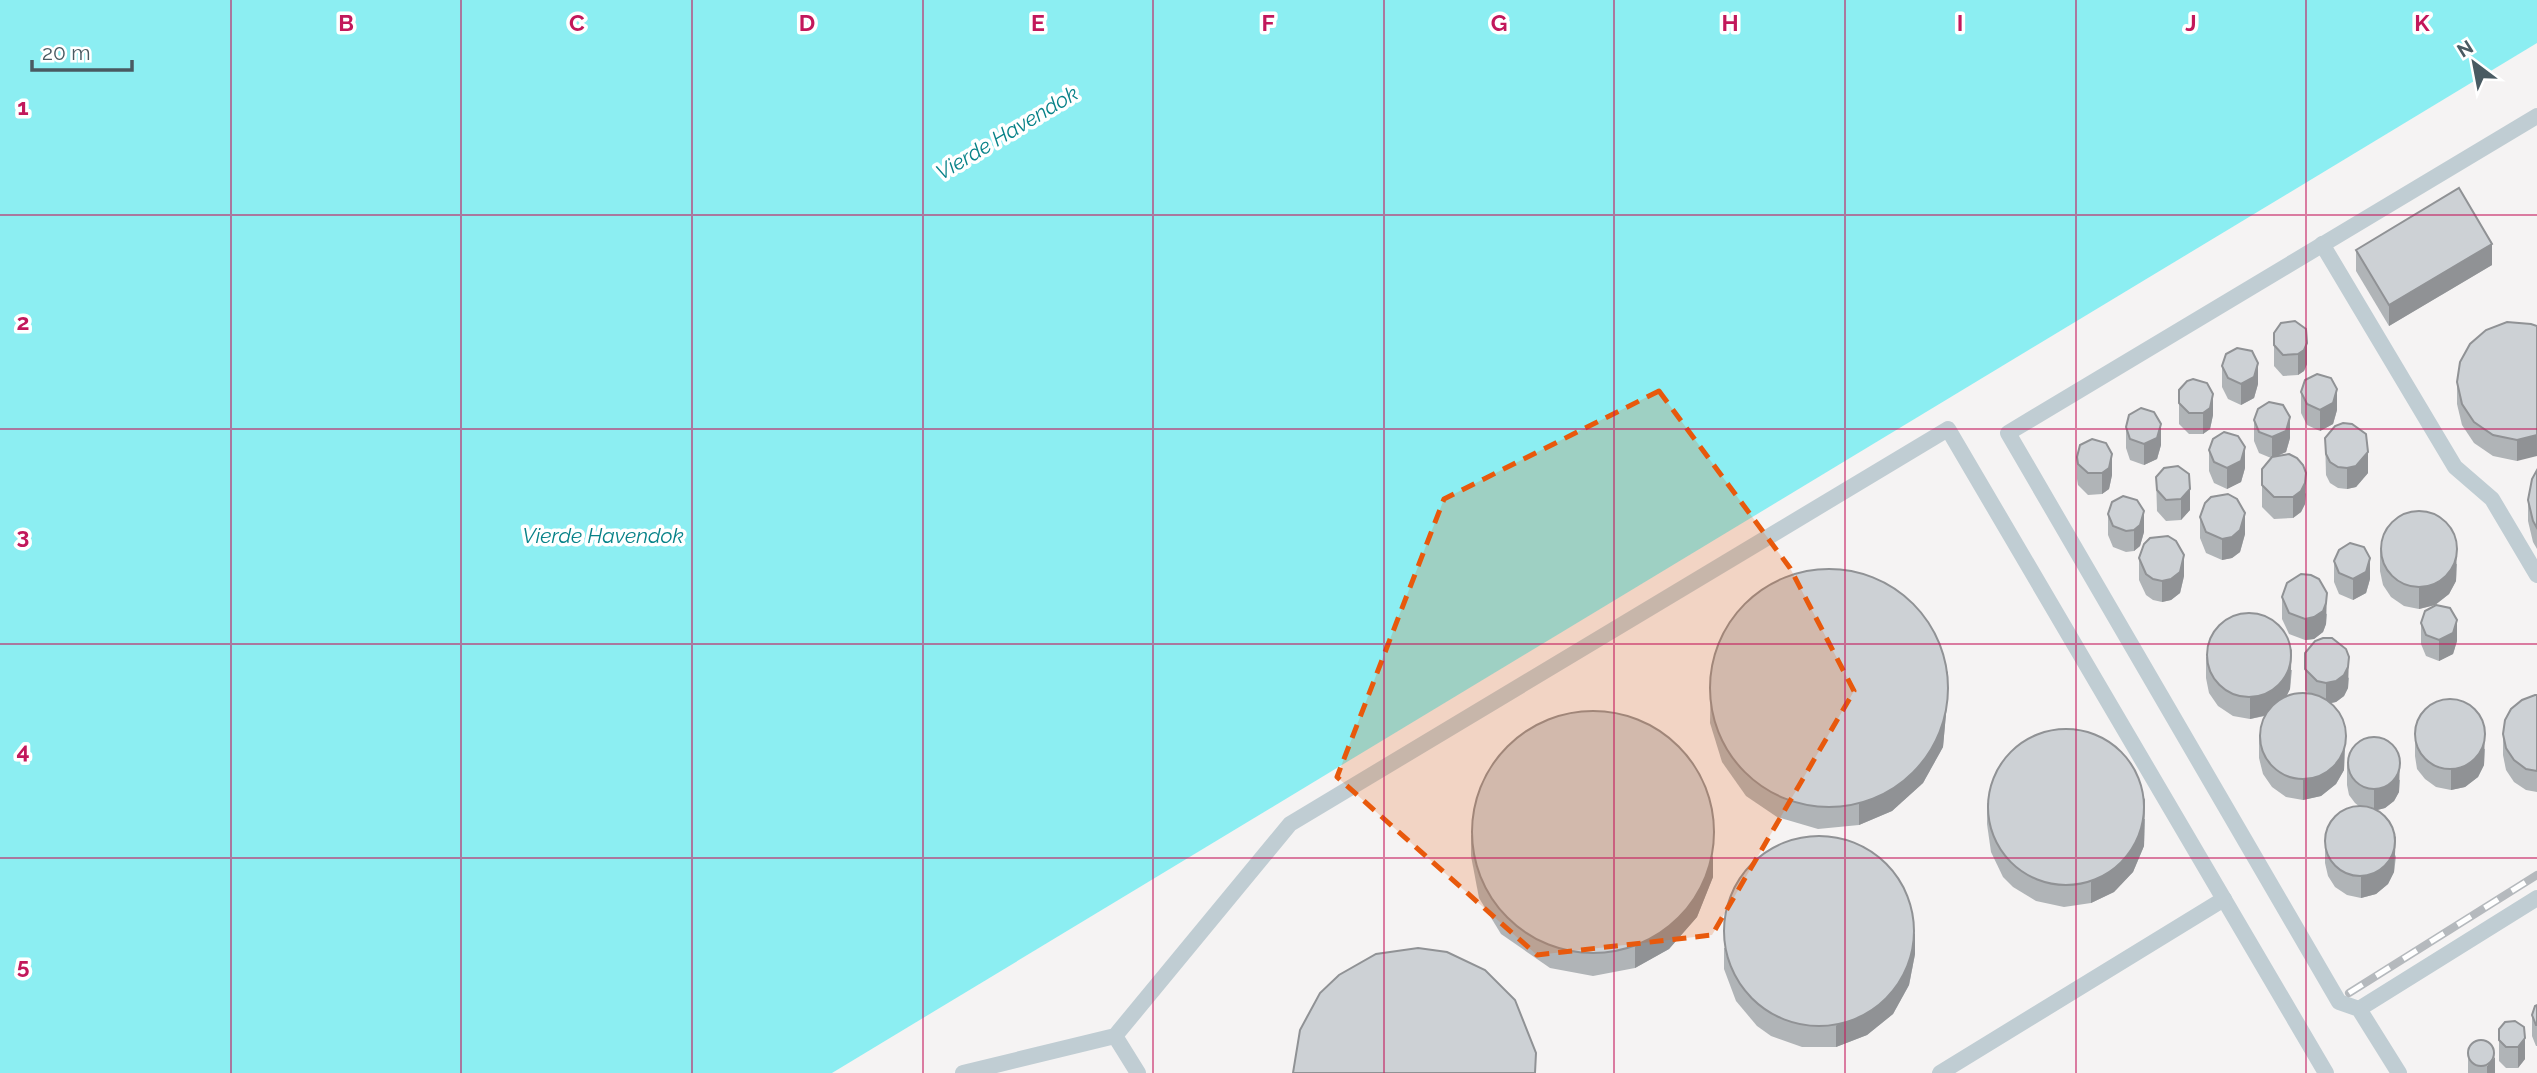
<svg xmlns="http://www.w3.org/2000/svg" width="2537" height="1073" font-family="Raleway,sans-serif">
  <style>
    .water { fill: #8ceef2 }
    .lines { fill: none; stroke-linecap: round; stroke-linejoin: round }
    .service { stroke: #c0cdd3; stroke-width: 16 }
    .rail-casing { stroke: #b5b9bd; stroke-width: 8 }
    .rail { stroke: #fff; stroke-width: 5; stroke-dasharray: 16; stroke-linecap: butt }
    .wall { fill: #b0b4b7 }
    .shaded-wall { fill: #909295 }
    .building { fill: #cdd1d5; stroke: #909295; stroke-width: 2 }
    .marked { fill: #e8590c; fill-opacity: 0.2; stroke: #e8590c; stroke-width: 5; stroke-dasharray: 14 9; stroke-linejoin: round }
    .grid { fill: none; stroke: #c2185b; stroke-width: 2; stroke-opacity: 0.55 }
    .labels { text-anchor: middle; stroke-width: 7; stroke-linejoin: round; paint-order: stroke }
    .water-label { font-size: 21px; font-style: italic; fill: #078288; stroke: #fff }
    .grid-label { font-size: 23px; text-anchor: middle; font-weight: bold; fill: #c2185b; stroke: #fff; stroke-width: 7; stroke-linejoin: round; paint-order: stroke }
  </style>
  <rect width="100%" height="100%" fill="#f5f3f3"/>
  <polygon class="water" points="0,0 2537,0 2537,43 832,1073 0,1073"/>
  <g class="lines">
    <g class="service">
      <polyline points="2322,244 2455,467 2492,499 2537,575"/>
      <polyline points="2359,1009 2537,898"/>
      <polyline points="1115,1036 1138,1073"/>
      <polyline points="963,1073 1115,1036 1290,824 1948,429 2326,1073"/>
      <polyline points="1940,1073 2224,899"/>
      <polyline points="2399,1073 2359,1009 2339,1002 2008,433 2537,116"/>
    </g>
    <g class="rail-casing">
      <polyline id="rail" points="2349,993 2537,875"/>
    </g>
    <use href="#rail" class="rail"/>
  </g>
  <g class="wall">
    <polygon points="2356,250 2492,265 2389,326 2356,271"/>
    <polygon points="2281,323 2307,364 2304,371 2298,375 2283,376 2274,366 2274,333"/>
    <polygon points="2531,324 2517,461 2493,456 2474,443 2462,425 2457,404 2457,382"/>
    <polygon points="2222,366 2258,384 2254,398 2241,405 2228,399 2222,387"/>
    <polygon points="2179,390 2213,415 2210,429 2203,434 2189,434 2179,424"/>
    <polygon points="2301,392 2337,410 2333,424 2320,431 2307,425 2301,413"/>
    <polygon points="2254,420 2290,438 2286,452 2278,456 2306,494 2305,504 2301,512 2293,518 2274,519 2262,507 2262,469 2271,458 2259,453 2254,441"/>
    <polygon points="2126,427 2161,445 2157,459 2144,465 2130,460 2126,448"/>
    <polygon points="2325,438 2368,473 2356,487 2347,489 2338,488 2330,483 2326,475"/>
    <polygon points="2209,450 2245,468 2241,482 2227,489 2214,483 2209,471"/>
    <polygon points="2077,457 2112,475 2109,489 2102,494 2088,495 2078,485 2077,479"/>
    <polygon points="2164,468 2190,510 2181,520 2166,521 2157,511 2156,477"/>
    <polygon points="2537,470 2537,549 2533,542 2528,521 2528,500"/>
    <polygon points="2108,514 2144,532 2140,546 2134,551 2126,552 2113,547 2108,535"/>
    <polygon points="2200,517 2245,534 2240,552 2232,558 2222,560 2206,553 2200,538"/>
    <polygon points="2380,550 2457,564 2456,581 2449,594 2435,605 2419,609 2404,606 2391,597 2383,585 2380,571"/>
    <polygon points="2139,558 2184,576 2180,593 2171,600 2162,602 2153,600 2146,595 2139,580"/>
    <polygon points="2334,561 2370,579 2366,593 2353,600 2339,594 2334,582"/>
    <polygon points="2282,597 2327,614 2326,624 2323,632 2314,639 2305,640 2289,634 2282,619"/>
    <polygon points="2421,623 2457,641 2453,654 2439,661 2426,656 2421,644"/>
    <polygon points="2305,653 2349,678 2348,688 2344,696 2336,702 2330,703 2345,751 2344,770 2336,784 2321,796 2303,800 2286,797 2272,787 2263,774 2259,758 2259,737 2265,716 2250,719 2233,716 2218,706 2209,693 2206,678 2206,657 2292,670 2290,689 2286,697 2309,694 2305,690"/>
    <polygon points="1711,671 1948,692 1943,747 1923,783 1892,811 1859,825 1818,829 1777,817 1746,796 1722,762 1710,723"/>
    <polygon points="2537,695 2537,792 2526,790 2514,782 2506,770 2503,755 2503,734"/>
    <polygon points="2415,735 2485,749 2484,765 2478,777 2465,787 2451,790 2436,787 2425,779 2417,769 2415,756"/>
    <polygon points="2347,764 2400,780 2399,792 2394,801 2385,808 2376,810 2396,857 2394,872 2388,884 2376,894 2361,898 2347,895 2335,887 2328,876 2325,863 2325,842 2360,807 2355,803 2349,795 2347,785"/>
    <polygon points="1987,803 2145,819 2144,846 2133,872 2114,892 2091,903 2064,907 2036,901 2013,887 2003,877 1991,852 1987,824"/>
    <polygon points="1471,835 1713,877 1697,917 1669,949 1635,968 1593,976 1550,968 1501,934 1479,898 1471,856"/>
    <polygon points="1724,948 1915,954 1909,985 1893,1014 1867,1035 1836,1047 1802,1047 1771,1036 1757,1026 1736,1001 1724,969"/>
    <polygon points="2537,1005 2537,1046 2536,1046 2532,1036 2532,1015"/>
    <polygon points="2505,1022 2525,1059 2518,1068 2506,1068 2499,1061 2499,1029"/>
    <polygon points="2468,1049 2495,1073 2468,1073"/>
  </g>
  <g class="shaded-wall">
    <polygon points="2492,244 2492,265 2389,326 2389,305"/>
    <polygon points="2307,343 2307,364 2304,371 2298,375 2298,354"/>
    <polygon points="2258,363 2258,384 2254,398 2241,405 2241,384"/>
    <polygon points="2337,389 2337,410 2333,424 2320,431 2320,410"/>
    <polygon points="2213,394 2213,415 2210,429 2203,434 2203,413"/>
    <polygon points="2290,417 2290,438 2286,452 2272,458 2272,437"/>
    <polygon points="2161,424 2161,445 2157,459 2144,465 2144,444"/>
    <polygon points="2537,435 2537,456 2517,461 2517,440"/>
    <polygon points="2245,447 2245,468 2241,482 2227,489 2227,468"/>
    <polygon points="2368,452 2368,473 2356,487 2347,489 2347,468"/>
    <polygon points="2112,454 2112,475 2109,489 2102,494 2102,473"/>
    <polygon points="2306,473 2305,504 2301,512 2293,518 2293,497"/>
    <polygon points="2190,489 2190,510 2181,520 2181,499"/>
    <polygon points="2144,511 2144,532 2140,546 2134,551 2134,530"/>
    <polygon points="2245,513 2245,534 2240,552 2232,558 2222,560 2222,539"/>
    <polygon points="2457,543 2456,581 2449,594 2435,605 2419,609 2419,588"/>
    <polygon points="2184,555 2184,576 2180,593 2171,600 2162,602 2162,581"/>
    <polygon points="2370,558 2370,579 2366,593 2353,600 2353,579"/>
    <polygon points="2327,593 2326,624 2323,632 2314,639 2305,640 2305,619"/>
    <polygon points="2457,620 2457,641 2453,654 2439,661 2439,640"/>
    <polygon points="2292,649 2290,689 2283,703 2267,715 2250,719 2250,698"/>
    <polygon points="2349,657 2348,688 2344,696 2336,702 2326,704 2326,683"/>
    <polygon points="1948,671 1948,692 1943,747 1923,783 1892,811 1859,825 1859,804"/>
    <polygon points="2485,728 2484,765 2478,777 2465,787 2451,790 2451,769"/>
    <polygon points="2345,730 2344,770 2336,784 2321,796 2303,800 2303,779"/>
    <polygon points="2400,759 2399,792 2394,801 2385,808 2374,811 2374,790"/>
    <polygon points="2145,798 2144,846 2133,872 2114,892 2091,903 2091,882"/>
    <polygon points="2396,836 2394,872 2388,884 2376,894 2361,898 2361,877"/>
    <polygon points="1713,856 1713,877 1697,917 1669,949 1635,968 1635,947"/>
    <polygon points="1915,933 1915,954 1909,985 1893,1014 1867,1035 1836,1047 1836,1026"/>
    <polygon points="2525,1038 2525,1059 2518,1068 2518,1047"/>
    <polygon points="2495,1057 2495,1073 2487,1073 2487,1066"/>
  </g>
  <g class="building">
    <polygon points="2459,188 2492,244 2389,305 2356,250"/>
    <polygon points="2295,321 2306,329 2307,343 2304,350 2298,354 2283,355 2274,345 2274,333 2281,323"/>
    <polygon points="2507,322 2531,324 2537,326 2537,435 2517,440 2493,435 2474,422 2462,404 2457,382 2460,362 2470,344 2486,330"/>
    <polygon points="2237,348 2252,351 2258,363 2254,377 2241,384 2228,378 2222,366 2226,354"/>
    <polygon points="2317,374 2331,378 2337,389 2333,403 2320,410 2307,404 2301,392 2305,380"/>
    <polygon points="2193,379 2207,383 2213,394 2210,408 2203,413 2189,413 2179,403 2179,390 2187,381"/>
    <polygon points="2269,402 2283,405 2290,417 2286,431 2272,437 2259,432 2254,420 2258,409"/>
    <polygon points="2141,408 2154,412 2161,424 2157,438 2144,444 2130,439 2126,427 2129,415"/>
    <polygon points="2343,423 2352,424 2366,434 2368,452 2356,466 2347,468 2338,467 2330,462 2326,454 2325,438 2335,426"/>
    <polygon points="2224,432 2238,436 2245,447 2241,461 2227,468 2214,462 2209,450 2213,439"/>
    <polygon points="2092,439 2106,443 2112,454 2109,468 2102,473 2088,473 2078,464 2077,457 2080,445"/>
    <polygon points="2289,454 2297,458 2303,465 2306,473 2305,483 2301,491 2293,497 2274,497 2262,485 2262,469 2272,457"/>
    <polygon points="2178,466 2189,474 2190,489 2181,499 2166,500 2157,490 2156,477 2164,468"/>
    <polygon points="2537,470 2537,528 2533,521 2528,500 2532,479"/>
    <polygon points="2228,494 2237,499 2245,513 2240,530 2232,537 2222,539 2206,532 2200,517 2205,503 2211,497"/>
    <polygon points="2123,496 2137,500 2144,511 2140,525 2134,530 2126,531 2113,526 2108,514 2112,502"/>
    <circle cx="2419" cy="549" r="38"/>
    <polygon points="2168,536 2176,541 2184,555 2180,572 2171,579 2162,581 2153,579 2146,574 2139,558 2144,544 2150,538"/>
    <polygon points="2350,543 2364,547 2370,558 2366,572 2353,579 2339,573 2334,561 2339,550"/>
    <circle cx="1829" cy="688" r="119"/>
    <polygon points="2301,574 2311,575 2319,579 2327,593 2326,603 2323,611 2314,617 2305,619 2289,613 2282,597 2287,583"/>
    <polygon points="2436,605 2450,608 2457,620 2453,633 2439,640 2426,635 2421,623 2425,611"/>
    <circle cx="2249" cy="655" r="42"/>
    <polygon points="2323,638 2332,638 2346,649 2349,657 2348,667 2344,675 2336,681 2326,683 2317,681 2305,669 2305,653 2315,641"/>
    <circle cx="2303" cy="736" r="43"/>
    <polygon points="2535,695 2537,695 2537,771 2526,769 2514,760 2506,748 2503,734 2505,720 2511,709 2522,700"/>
    <circle cx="2450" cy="734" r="35"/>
    <circle cx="1593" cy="832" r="121"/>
    <circle cx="2066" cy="807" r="78"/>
    <circle cx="2374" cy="763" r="26"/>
    <circle cx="2360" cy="841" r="35"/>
    <circle cx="1819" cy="931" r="95"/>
    <polygon points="1418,948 1447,952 1485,970 1515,1000 1536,1053 1535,1073 1293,1073 1300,1030 1320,993 1339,975 1376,954"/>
    <polygon points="2537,1005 2537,1025 2536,1025 2532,1015 2535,1006"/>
    <polygon points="2515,1021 2524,1027 2525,1038 2518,1047 2506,1047 2499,1040 2499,1029 2505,1022"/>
    <circle cx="2481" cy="1053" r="13"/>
  </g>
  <path class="marked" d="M1659,391l131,177 64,123 -142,244 -175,20 -200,-178 107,-278z"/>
  <path class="grid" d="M231,0v1073M461,0v1073M692,0v1073M923,0v1073M1153,0v1073M1384,0v1073M1614,0v1073M1845,0v1073M2076,0v1073M2306,0v1073M0,215h2537M0,429h2537M0,644h2537M0,858h2537"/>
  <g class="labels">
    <g class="water-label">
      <text transform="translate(1007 133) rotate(-31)" y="7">Vierde Havendok</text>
      <text x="603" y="543">Vierde Havendok</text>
    </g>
  </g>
  <g class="grid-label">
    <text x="346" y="31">B</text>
    <text x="577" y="31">C</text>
    <text x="807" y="31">D</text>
    <text x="1038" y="31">E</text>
    <text x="1268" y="31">F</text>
    <text x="1499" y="31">G</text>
    <text x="1730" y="31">H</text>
    <text x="1960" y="31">I</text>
    <text x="2191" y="31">J</text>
    <text x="2422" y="31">K</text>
    <text x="23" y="115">1</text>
    <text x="23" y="330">2</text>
    <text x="23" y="544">3</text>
    <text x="23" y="759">4</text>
    <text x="23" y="974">5</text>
  </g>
  <g transform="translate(2474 63) rotate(328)" stroke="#ffffff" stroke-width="5" paint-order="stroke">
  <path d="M0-5L12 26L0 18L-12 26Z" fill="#495a62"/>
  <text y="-10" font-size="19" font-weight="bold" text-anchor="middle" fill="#495a62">N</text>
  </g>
  <path d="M32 60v10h100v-10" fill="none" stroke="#495a62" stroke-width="3.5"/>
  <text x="42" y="60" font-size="21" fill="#495a62" stroke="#ffffff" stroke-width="5" paint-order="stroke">20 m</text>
</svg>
